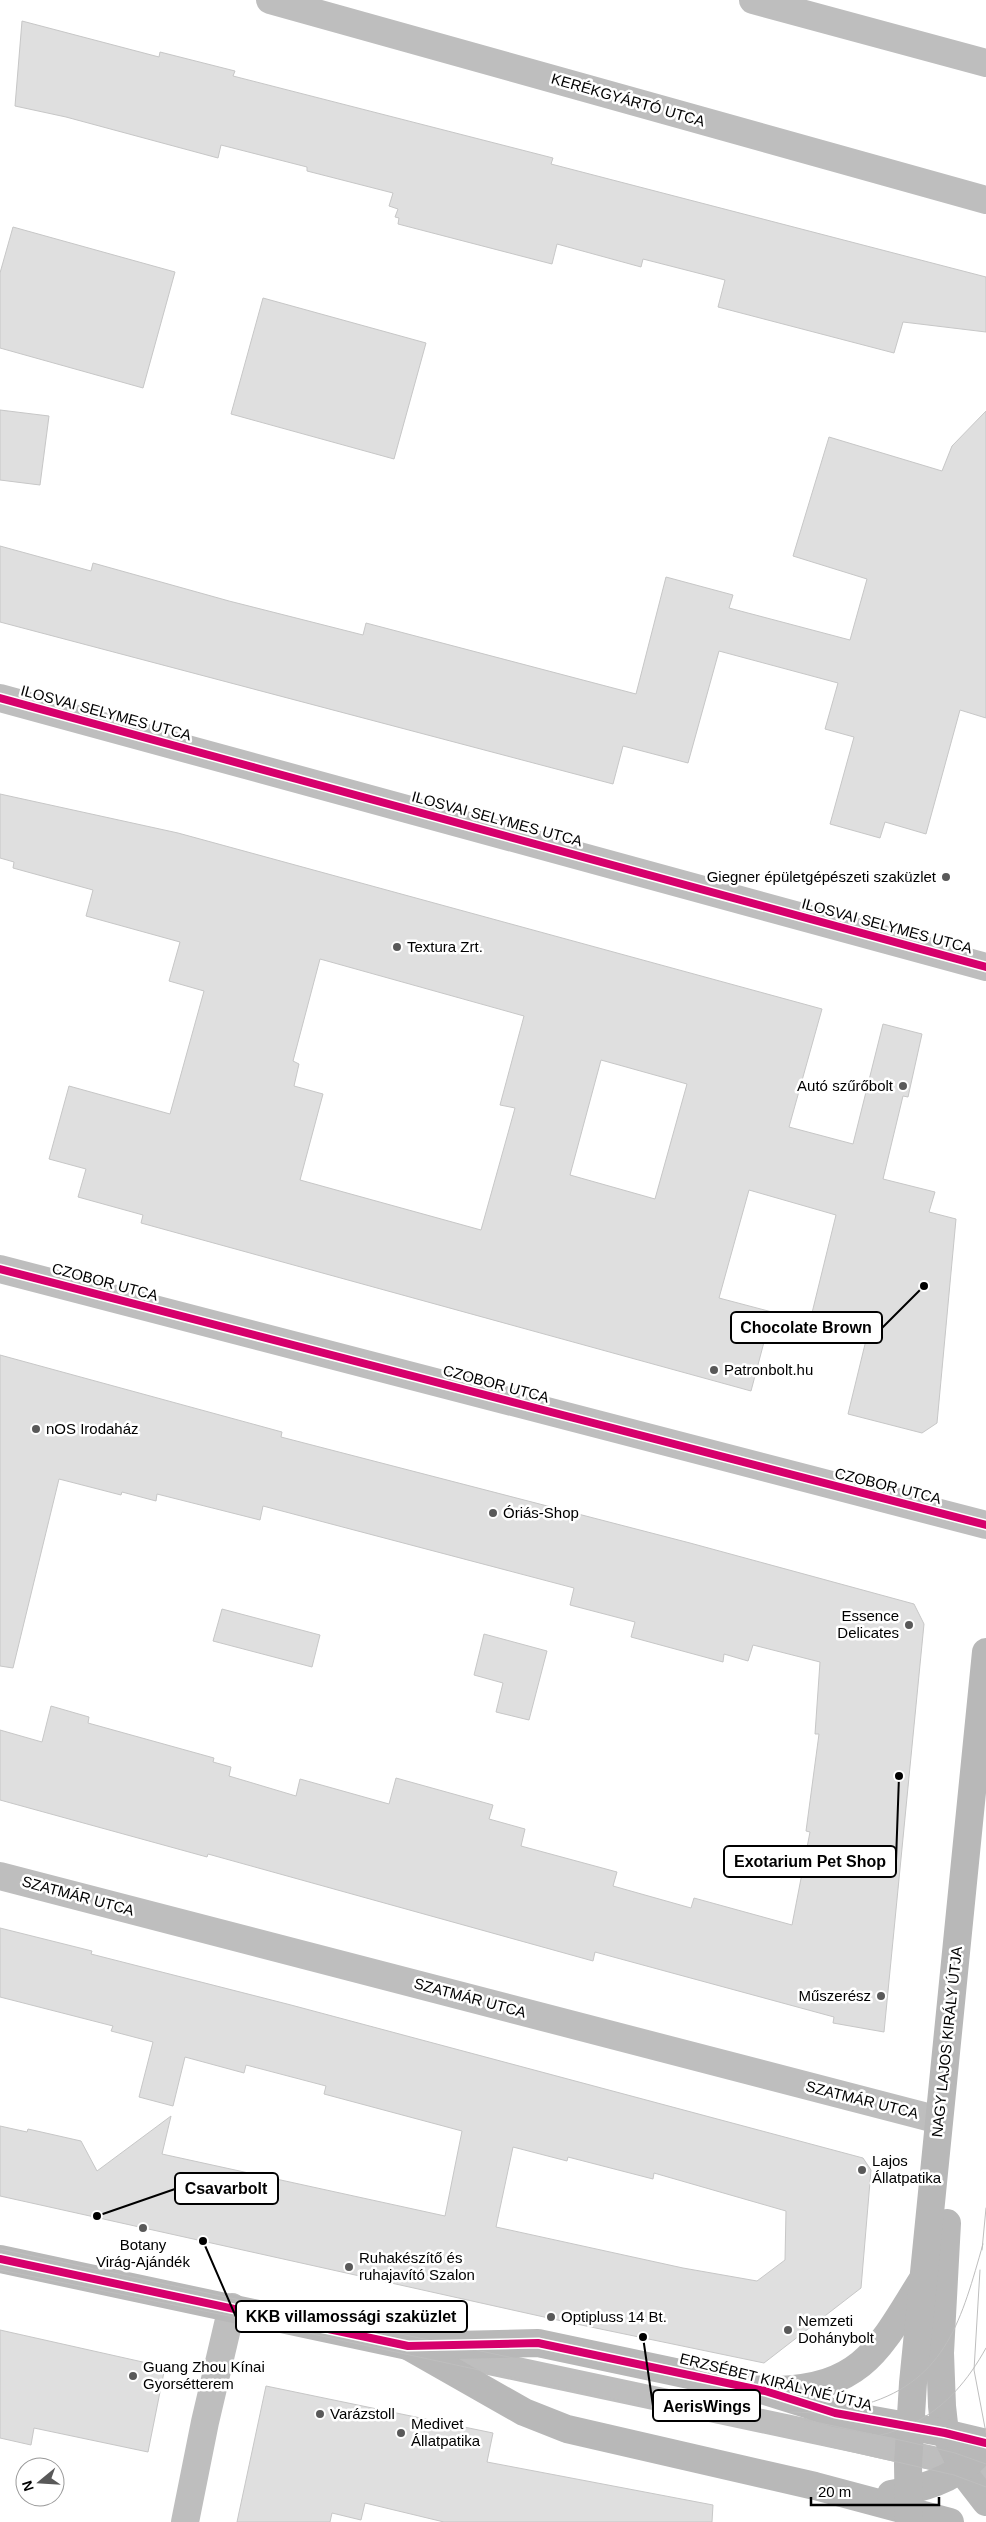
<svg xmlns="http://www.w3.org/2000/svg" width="986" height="2522" font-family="Helvetica,sans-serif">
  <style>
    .building { fill: #dfdfdf; stroke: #c7c7c7; fill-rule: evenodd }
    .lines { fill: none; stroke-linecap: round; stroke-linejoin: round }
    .lane { stroke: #bebebe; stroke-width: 24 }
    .street { stroke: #bebebe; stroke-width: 28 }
    .secondary { stroke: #b8b8b8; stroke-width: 28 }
    .tram { stroke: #bebebe; stroke-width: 1 }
    .cycleway-casing { stroke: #fff; stroke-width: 11 }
    .cycleway { stroke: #d6006c; stroke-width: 8 }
    .poi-dot { fill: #595959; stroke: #fff; stroke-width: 2 }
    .labels { text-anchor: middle; stroke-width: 5; stroke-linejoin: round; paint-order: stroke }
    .street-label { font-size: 15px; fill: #000; stroke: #fff }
    .poi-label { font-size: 15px; fill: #000; stroke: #fff; text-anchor: start }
    .leader { fill: none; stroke: #000; stroke-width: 2 }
    .callout-dot { fill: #000; stroke: #fff; stroke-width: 2 }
    .callout { fill: #fff; stroke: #000; stroke-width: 2 }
    .callout-label { font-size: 16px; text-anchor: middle; font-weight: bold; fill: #000 }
  </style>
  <rect width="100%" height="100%" fill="#fff"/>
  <g class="building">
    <polygon points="22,21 159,57 160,52 235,71 233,76 553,158 551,164 986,277 986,332 903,322 894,353 718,307 725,280 643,259 641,267 557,244 552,264 521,256 398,224 399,218 395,217 398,209 389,206 393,193 307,171 307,167 221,145 218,158 66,117 15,106"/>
    <polygon points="13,227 175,272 143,388 0,348 0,273"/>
    <polygon points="263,298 426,343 394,459 231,414"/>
    <polygon points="0,410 49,416 40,485 0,480"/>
    <polygon points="986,411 986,718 960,710 926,834 885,822 880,838 830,824 854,737 825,729 838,683 719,651 688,763 623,746 613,784 0,622 0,546 91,571 93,563 229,601 363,635 366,623 636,694 666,577 733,595 729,608 850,640 867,579 793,556 829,437 942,471 952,446"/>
    <path d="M0,794l178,39 644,176 -33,118 64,17 30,-120 39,10 -14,63 -5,-1 -20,83 52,13 -6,20 27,7 -19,204 -15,10 -74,-19 19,-78 -57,-15 26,-106 -87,-25 -30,108 53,14 -21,79 -610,-168 2,-8 -65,-18 8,-28 -37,-10 20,-73 101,28 34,-123 -35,-10 11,-39 -94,-26 7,-26 -80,-22 1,-6 -14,-4zM320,959l204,57 -24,89 15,3 -34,122 -181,-50 23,-86 -29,-8 5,-22 -6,-3zM601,1060l86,24 -32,115 -85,-24z"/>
    <polygon points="0,1355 282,1432 281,1437 690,1543 914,1604 924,1624 884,2032 833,2023 834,2017 595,1952 593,1961 208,1854 207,1857 0,1800 0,1730 42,1742 51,1706 89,1717 88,1723 214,1758 213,1762 231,1767 229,1776 296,1796 300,1779 389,1804 396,1778 493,1805 489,1819 525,1829 521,1846 617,1872 613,1886 691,1908 694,1898 792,1925 810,1832 806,1831 819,1734 815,1734 820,1662 753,1645 748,1661 724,1654 723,1662 631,1637 635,1622 570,1605 574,1588 263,1506 260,1520 157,1494 156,1501 122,1492 121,1495 59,1479 13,1668 0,1666"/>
    <polygon points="222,1609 320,1635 312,1667 213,1641"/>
    <polygon points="484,1634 547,1651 529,1720 496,1712 503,1683 474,1675"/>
    <path d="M0,1928l92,23 -1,3 200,51 572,153 8,12 -10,118 -97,75 -202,-42 -562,-125v-70l27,6 1,-3 53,12 16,30 74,-55 -9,38 283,62 17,-85 -138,-37 2,-8 -80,-21 -2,8 -59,-16 -12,49 -34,-9 14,-55 -42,-11 2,-5 -113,-29zM513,2147l54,14 1,-4 85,22 1,-6 132,38 -1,49 -28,21 -74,-13 -187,-41z"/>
    <polygon points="0,2330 165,2367 148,2452 34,2428 31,2445 0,2438"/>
    <polygon points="266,2386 493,2433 487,2462 713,2505 712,2522 444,2522 365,2503 361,2520 332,2513 330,2522 237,2522"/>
  </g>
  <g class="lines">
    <polyline class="lane" points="437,2352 861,2442 937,2459 986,2476"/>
    <g class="street">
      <polyline points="270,0 986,200"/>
      <polyline points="753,0 986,63"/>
      <polyline points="0,698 986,967"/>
      <polyline points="0,1269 986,1525"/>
      <polyline points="0,1876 939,2120"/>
      <polyline points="185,2522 205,2422 232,2307"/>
    </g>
    <g class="secondary">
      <polyline points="947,2223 940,2353 942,2406 945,2433 969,2480 986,2502"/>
      <polyline points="0,2259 408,2346 538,2343 765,2391 835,2413 945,2433 986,2443"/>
      <polyline points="408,2346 524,2412 567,2429 815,2486 950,2522"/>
      <path d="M778,2390c86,-3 102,-43 143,-108"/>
      <path d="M891,2494c32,-6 60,-13 84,-37"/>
      <polyline points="909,2522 908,2464 913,2383 986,1652"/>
    </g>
    <g class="tram">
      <polyline points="0,2249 909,2442 955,2453 986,2464"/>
      <polyline points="982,2250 986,2208"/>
      <polyline points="0,2270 229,2316 757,2430 954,2475 986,2487"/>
      <polyline points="980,2270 974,2370 986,2433"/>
      <path d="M791,2412c14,0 29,2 42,1 11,0 23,-6 33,-9 81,-24 96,-87 117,-160"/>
      <path d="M825,2441c76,0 124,-26 161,-93"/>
    </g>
    <g class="cycleway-casing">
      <g id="cycleway">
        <polyline points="0,698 986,967"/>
        <polyline points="0,1269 986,1525"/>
        <polyline points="0,2259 408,2346 538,2343 765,2391 835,2413 945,2433 986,2443"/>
      </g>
    </g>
    <use href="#cycleway" class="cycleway"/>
  </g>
  <g class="poi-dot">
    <circle cx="946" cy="877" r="5"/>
    <circle cx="397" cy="947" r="5"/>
    <circle cx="903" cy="1086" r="5"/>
    <circle cx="714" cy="1370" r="5"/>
    <circle cx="36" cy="1429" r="5"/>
    <circle cx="493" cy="1513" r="5"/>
    <circle cx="909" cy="1625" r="5"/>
    <circle cx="881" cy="1996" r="5"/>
    <circle cx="862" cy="2170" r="5"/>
    <circle cx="143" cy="2228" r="5"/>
    <circle cx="349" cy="2267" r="5"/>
    <circle cx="551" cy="2317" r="5"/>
    <circle cx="788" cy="2330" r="5"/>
    <circle cx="133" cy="2376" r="5"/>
    <circle cx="320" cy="2414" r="5"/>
    <circle cx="401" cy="2433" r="5"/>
  </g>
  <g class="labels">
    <g class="street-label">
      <text transform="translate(628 100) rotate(16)" y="5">KERÉKGYÁRTÓ UTCA</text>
      <text transform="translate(106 713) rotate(15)" y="5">ILOSVAI SELYMES UTCA</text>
      <text transform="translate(497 819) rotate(15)" y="5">ILOSVAI SELYMES UTCA</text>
      <text transform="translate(887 926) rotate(15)" y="5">ILOSVAI SELYMES UTCA</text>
      <text transform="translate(105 1282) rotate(15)" y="5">CZOBOR UTCA</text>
      <text transform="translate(496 1384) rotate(15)" y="5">CZOBOR UTCA</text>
      <text transform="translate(888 1486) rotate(14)" y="5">CZOBOR UTCA</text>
      <text transform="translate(78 1896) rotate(15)" y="5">SZATMÁR UTCA</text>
      <text transform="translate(470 1998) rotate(15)" y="5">SZATMÁR UTCA</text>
      <text transform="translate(947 2042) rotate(-84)" y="5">NAGY LAJOS KIRÁLY ÚTJA</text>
      <text transform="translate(862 2100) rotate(14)" y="5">SZATMÁR UTCA</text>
      <text transform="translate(776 2382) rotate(14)" y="5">ERZSÉBET KIRÁLYNÉ ÚTJA</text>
    </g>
    <g class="poi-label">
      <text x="936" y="882" text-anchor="end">Giegner épületgépészeti szaküzlet</text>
      <text x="407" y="952">Textura Zrt.</text>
      <text x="893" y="1091" text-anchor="end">Autó szűrőbolt</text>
      <text x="724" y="1375">Patronbolt.hu</text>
      <text x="46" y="1434">nOS Irodaház</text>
      <text x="503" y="1518">Óriás-Shop</text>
      <text x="899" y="1621" text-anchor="end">Essence<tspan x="899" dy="17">Delicates</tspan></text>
      <text x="871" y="2001" text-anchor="end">Műszerész</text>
      <text x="872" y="2166">Lajos<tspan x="872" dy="17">Állatpatika</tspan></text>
      <text x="143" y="2250" text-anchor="middle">Botany<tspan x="143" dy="17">Virág-Ajándék</tspan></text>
      <text x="359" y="2263">Ruhakészítő és<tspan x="359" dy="17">ruhajavító Szalon</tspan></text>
      <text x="561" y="2322">Optipluss 14 Bt.</text>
      <text x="798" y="2326">Nemzeti<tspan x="798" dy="17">Dohánybolt</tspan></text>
      <text x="143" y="2372">Guang Zhou Kínai<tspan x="143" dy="17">Gyorsétterem</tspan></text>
      <text x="330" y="2419">Varázstoll</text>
      <text x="411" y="2429">Medivet<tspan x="411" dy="17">Állatpatika</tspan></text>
    </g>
  </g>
  <path class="leader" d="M924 1286L882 1328M899 1776L896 1861M97 2216L175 2189M203 2241L236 2317M643 2337L653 2406"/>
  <g class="callout-dot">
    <circle cx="924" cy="1286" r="5"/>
    <circle cx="899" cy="1776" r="5"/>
    <circle cx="97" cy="2216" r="5"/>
    <circle cx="203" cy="2241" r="5"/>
    <circle cx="643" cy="2337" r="5"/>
  </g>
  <g class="callout">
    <rect x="731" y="1312" width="151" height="31" rx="5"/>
    <rect x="724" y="1846" width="172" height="31" rx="5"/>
    <rect x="175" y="2173" width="103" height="31" rx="5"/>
    <rect x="236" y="2301" width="231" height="31" rx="5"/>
    <rect x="653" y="2390" width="107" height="31" rx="5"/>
  </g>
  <g class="callout-label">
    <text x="806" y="1333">Chocolate Brown</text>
    <text x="810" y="1867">Exotarium Pet Shop</text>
    <text x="226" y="2194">Csavarbolt</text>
    <text x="351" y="2322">KKB villamossági szaküzlet</text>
    <text x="707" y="2412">AerisWings</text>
  </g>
  <g transform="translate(40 2482) rotate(252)"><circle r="24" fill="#ffffff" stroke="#999999"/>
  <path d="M0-4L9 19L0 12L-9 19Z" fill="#595959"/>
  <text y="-8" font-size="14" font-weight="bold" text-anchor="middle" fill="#000000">N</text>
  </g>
  <path d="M811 2497v8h128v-8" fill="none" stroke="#000000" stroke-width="2.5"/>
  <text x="818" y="2497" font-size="15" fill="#000000" stroke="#ffffff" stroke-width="4" paint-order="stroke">20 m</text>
</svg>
